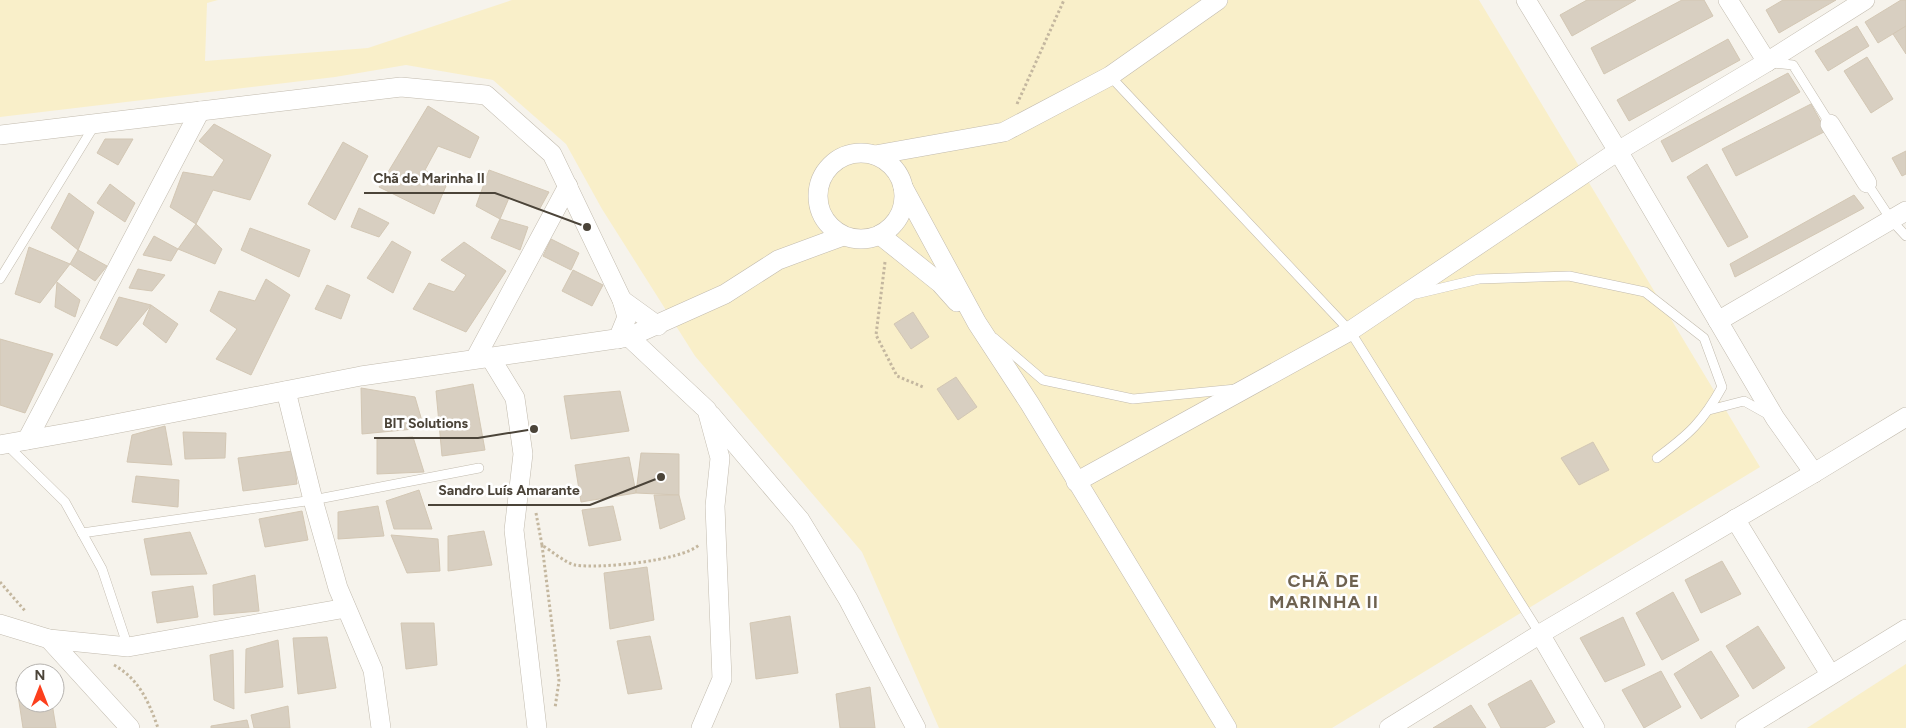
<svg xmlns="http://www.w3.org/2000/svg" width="1906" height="728" font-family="Figtree,sans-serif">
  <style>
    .sand { fill: #f9efc9 }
    .building { fill: #d8cfc1; stroke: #d3c7b4 }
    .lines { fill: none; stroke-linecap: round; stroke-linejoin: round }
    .lane-casing { stroke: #c2bbae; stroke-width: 10 }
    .street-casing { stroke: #c2bbae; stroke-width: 20 }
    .path { stroke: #c4b79f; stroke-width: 3; stroke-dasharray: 2.5 2.5; stroke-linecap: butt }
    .lane { stroke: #fff; stroke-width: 9 }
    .street { stroke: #fff; stroke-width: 19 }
    .labels { text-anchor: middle; stroke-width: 5; stroke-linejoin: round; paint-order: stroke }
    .district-label { font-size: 18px; font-weight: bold; letter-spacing: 1px; fill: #6e6250; stroke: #fff }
    .leader { fill: none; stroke: #4b4439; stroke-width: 2 }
    .callout-dot { fill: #4b4439; stroke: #fff; stroke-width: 2 }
    .callout-label { font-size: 14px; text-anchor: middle; font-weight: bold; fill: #4b4439; stroke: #fff; stroke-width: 5; stroke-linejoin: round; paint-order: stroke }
  </style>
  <rect width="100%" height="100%" fill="#f6f3ec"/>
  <g class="sand">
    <polygon points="0,0 218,0 207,3 205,61 368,48 512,0 1479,0 1760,467 1332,728 939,728 862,552 695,356 602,209 566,144 493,80 406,65 335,77 0,117"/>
    <polygon points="1906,664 1906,728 1807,728"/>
  </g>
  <g class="building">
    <polygon points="1587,0 1636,0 1572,36 1560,15"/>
    <polygon points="1682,0 1704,0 1713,16 1604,74 1591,48"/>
    <polygon points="1783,0 1836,0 1779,33 1766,10"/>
    <polygon points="1901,0 1906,0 1906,26 1878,43 1865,22"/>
    <polygon points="1857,26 1869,46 1828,71 1815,51"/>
    <polygon points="1906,26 1906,54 1893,34"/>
    <polygon points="1728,39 1740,60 1629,121 1617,100"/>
    <polygon points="1867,57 1893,99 1871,113 1844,71"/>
    <polygon points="1788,73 1800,92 1672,162 1661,141"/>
    <polygon points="1811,104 1826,131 1736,176 1722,149"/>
    <polygon points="428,106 479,137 470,158 438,146 425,170 446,186 434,214 379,187"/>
    <polygon points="214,124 271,155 250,200 213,190 196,224 170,207 183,172 213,177 224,160 199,141"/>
    <polygon points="105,139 133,139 118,165 97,153"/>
    <polygon points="343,142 368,156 335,220 308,204"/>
    <polygon points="1906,151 1906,174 1902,176 1892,158"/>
    <polygon points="1707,164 1748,237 1728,247 1687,177"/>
    <polygon points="489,170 549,192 539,210 509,198 500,219 476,206"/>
    <polygon points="110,184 135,203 125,222 97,203"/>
    <polygon points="69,193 94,212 78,250 51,228"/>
    <polygon points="1854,195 1864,208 1735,277 1730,264"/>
    <polygon points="359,208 389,223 379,237 351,227"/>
    <polygon points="500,219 528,227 520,250 491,238"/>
    <polygon points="196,224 222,249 215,264 178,249"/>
    <polygon points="250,228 310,250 299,277 241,250"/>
    <polygon points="154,236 178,249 171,261 143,255"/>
    <polygon points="551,239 579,253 571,270 543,256"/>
    <polygon points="392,241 411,252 393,293 367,278"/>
    <polygon points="464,242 506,271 466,332 413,309 429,283 454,292 466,275 441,260"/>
    <polygon points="29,247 70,264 40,303 15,294"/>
    <polygon points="78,250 107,266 95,281 70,264"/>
    <polygon points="138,269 165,275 152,291 129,288"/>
    <polygon points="573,270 603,285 592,306 562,291"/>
    <polygon points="266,279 290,295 251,375 216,359 237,329 210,311 219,291 255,301"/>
    <polygon points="57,282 80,300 75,317 55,307"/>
    <polygon points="327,285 350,295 341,319 315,309"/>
    <polygon points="119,297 151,305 117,346 100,338"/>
    <polygon points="151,305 178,324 166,343 143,324"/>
    <polygon points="913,312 929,337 911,349 894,324"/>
    <polygon points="0,339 53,354 25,413 0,405"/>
    <polygon points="956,377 977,407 958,420 937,389"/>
    <polygon points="473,384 485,450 442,456 436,391"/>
    <polygon points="361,388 415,397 424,428 362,434"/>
    <polygon points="620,391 629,431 571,439 564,396"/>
    <polygon points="165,426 172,465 127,462 132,435"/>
    <polygon points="183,432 226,433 225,458 185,459"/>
    <polygon points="413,437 424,472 377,474 377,439"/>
    <polygon points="1593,442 1609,470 1579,485 1561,458"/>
    <polygon points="293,451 297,484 243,491 238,458"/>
    <polygon points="641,453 679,454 679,495 636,493"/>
    <polygon points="629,457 636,493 581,502 575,465"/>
    <polygon points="136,476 179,480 178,507 132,502"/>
    <polygon points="419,490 432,529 394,529 386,501"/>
    <polygon points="654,495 679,495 685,519 660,529"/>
    <polygon points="378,506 384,536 338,539 338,512"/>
    <polygon points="613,506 621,540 589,546 582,510"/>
    <polygon points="302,511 308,540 265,547 259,519"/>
    <polygon points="484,531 492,565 448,571 448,536"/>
    <polygon points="190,532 207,574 151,575 144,539"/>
    <polygon points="391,535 438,539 440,571 407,573"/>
    <polygon points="1722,561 1741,594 1701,613 1685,580"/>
    <polygon points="647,567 654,620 610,629 604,573"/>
    <polygon points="255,575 259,611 214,615 213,585"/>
    <polygon points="193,586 198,617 157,623 152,592"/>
    <polygon points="1673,592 1699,640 1662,660 1636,613"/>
    <polygon points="790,616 798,673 756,679 750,623"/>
    <polygon points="1623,617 1645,665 1605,682 1580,638"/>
    <polygon points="401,623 434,623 437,665 406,669"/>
    <polygon points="1758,626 1785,668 1753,689 1726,646"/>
    <polygon points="650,636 662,689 628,694 617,641"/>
    <polygon points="327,637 336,688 298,694 293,638"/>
    <polygon points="278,640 283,687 245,693 246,649"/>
    <polygon points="233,650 234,709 214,700 210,655"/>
    <polygon points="1711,651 1739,696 1701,719 1674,674"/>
    <polygon points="1661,671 1681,707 1644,728 1622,690"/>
    <polygon points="1531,680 1555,722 1544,728 1501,728 1488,704"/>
    <polygon points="16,682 25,682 25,703 52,703 56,728 23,728"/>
    <polygon points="870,687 875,728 840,728 836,694"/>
    <polygon points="1471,705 1486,728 1433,728"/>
    <polygon points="288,706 290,728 254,728 251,715"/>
    <polygon points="247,720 249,728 211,728 211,726"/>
  </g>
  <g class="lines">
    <g class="lane-casing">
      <g id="lane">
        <polyline points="1772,63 1793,65 1830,124"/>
        <polyline points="1110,76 1350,331 1540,634"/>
        <polyline points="1867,183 1892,221 1906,236"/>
        <polyline points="0,279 94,126"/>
        <path d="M1416,294l63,-15 90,-3 76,16 59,46 18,49c-19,35 -34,48 -65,71"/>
        <polyline points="994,338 1043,380 1133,399 1236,389"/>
        <polyline points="1709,410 1744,401 1769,415"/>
        <polyline points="6,444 65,502 102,569 128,647"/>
        <polyline points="82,533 313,500 479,468"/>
      </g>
    </g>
    <g class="street-casing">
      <g id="street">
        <polyline points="1526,0 1618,151 1775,418 1814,473"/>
        <polyline points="1728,0 1767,62"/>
        <polyline points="1830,124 1867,183"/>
        <polyline points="0,135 401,87 486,95 552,154 622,300 627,317 618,339"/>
        <circle cx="861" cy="196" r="43"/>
        <polyline points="875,155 1004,132 1110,76 1218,0"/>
        <polyline points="903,187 977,323 1030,404 1227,728"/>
        <polyline points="880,235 940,283 957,302"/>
        <polyline points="622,300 658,326"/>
        <polyline points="1718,321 1906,211"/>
        <polyline points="629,337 707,410 720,458 715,506 722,679 701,728"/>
        <polyline points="490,357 515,398 523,454 514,530 537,728"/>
        <polyline points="475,359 568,186"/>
        <polyline points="286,391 313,500 338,588 373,670 381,728"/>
        <polyline points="711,415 800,520 848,599 916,728"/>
        <polyline points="27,440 200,111"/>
        <polyline points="0,445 84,430 361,376 629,337 725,294 778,260 843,236"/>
        <polyline points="1076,482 1350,331 1618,151 1767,62 1865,0"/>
        <polyline points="1735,519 1830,674"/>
        <polyline points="0,624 49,639 128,647 346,608"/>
        <polyline points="1540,634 1595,728"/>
        <polyline points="49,639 130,728"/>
        <polyline points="1389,728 1540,634 1814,473 1906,417"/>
        <polyline points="1745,728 1906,629"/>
      </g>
    </g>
    <g class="path">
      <polyline points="1017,104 1064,0"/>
      <polyline points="885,262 876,335 897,376 923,387"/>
      <path d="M536,513l6,32c8,5 25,19 33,20 24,4 106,-4 124,-20"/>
      <polyline points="542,545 559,681 555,708"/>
      <polyline points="0,582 26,612"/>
      <path d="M114,665c25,14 35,37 44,63"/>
    </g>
    <use href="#lane" class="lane"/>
    <use href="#street" class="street"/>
  </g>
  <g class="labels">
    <g class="district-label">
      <text x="1324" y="587">CHÃ DE<tspan x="1324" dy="21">MARINHA II</tspan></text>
    </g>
  </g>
  <path class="leader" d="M587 227L495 193H364M534 429L478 438H374M661 477L590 505H428"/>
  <g class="callout-dot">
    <circle cx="587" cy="227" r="5"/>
    <circle cx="534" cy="429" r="5"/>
    <circle cx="661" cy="477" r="5"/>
  </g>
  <g class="callout-label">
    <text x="429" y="183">Chã de Marinha II</text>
    <text x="426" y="428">BIT Solutions</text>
    <text x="509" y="495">Sandro Luís Amarante</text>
  </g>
  <g transform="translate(40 688)"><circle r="24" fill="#ffffff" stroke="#b7b4b0"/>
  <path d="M0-4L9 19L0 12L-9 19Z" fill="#fc3f1d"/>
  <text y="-8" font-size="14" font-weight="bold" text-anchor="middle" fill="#4b4439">N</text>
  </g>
</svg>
